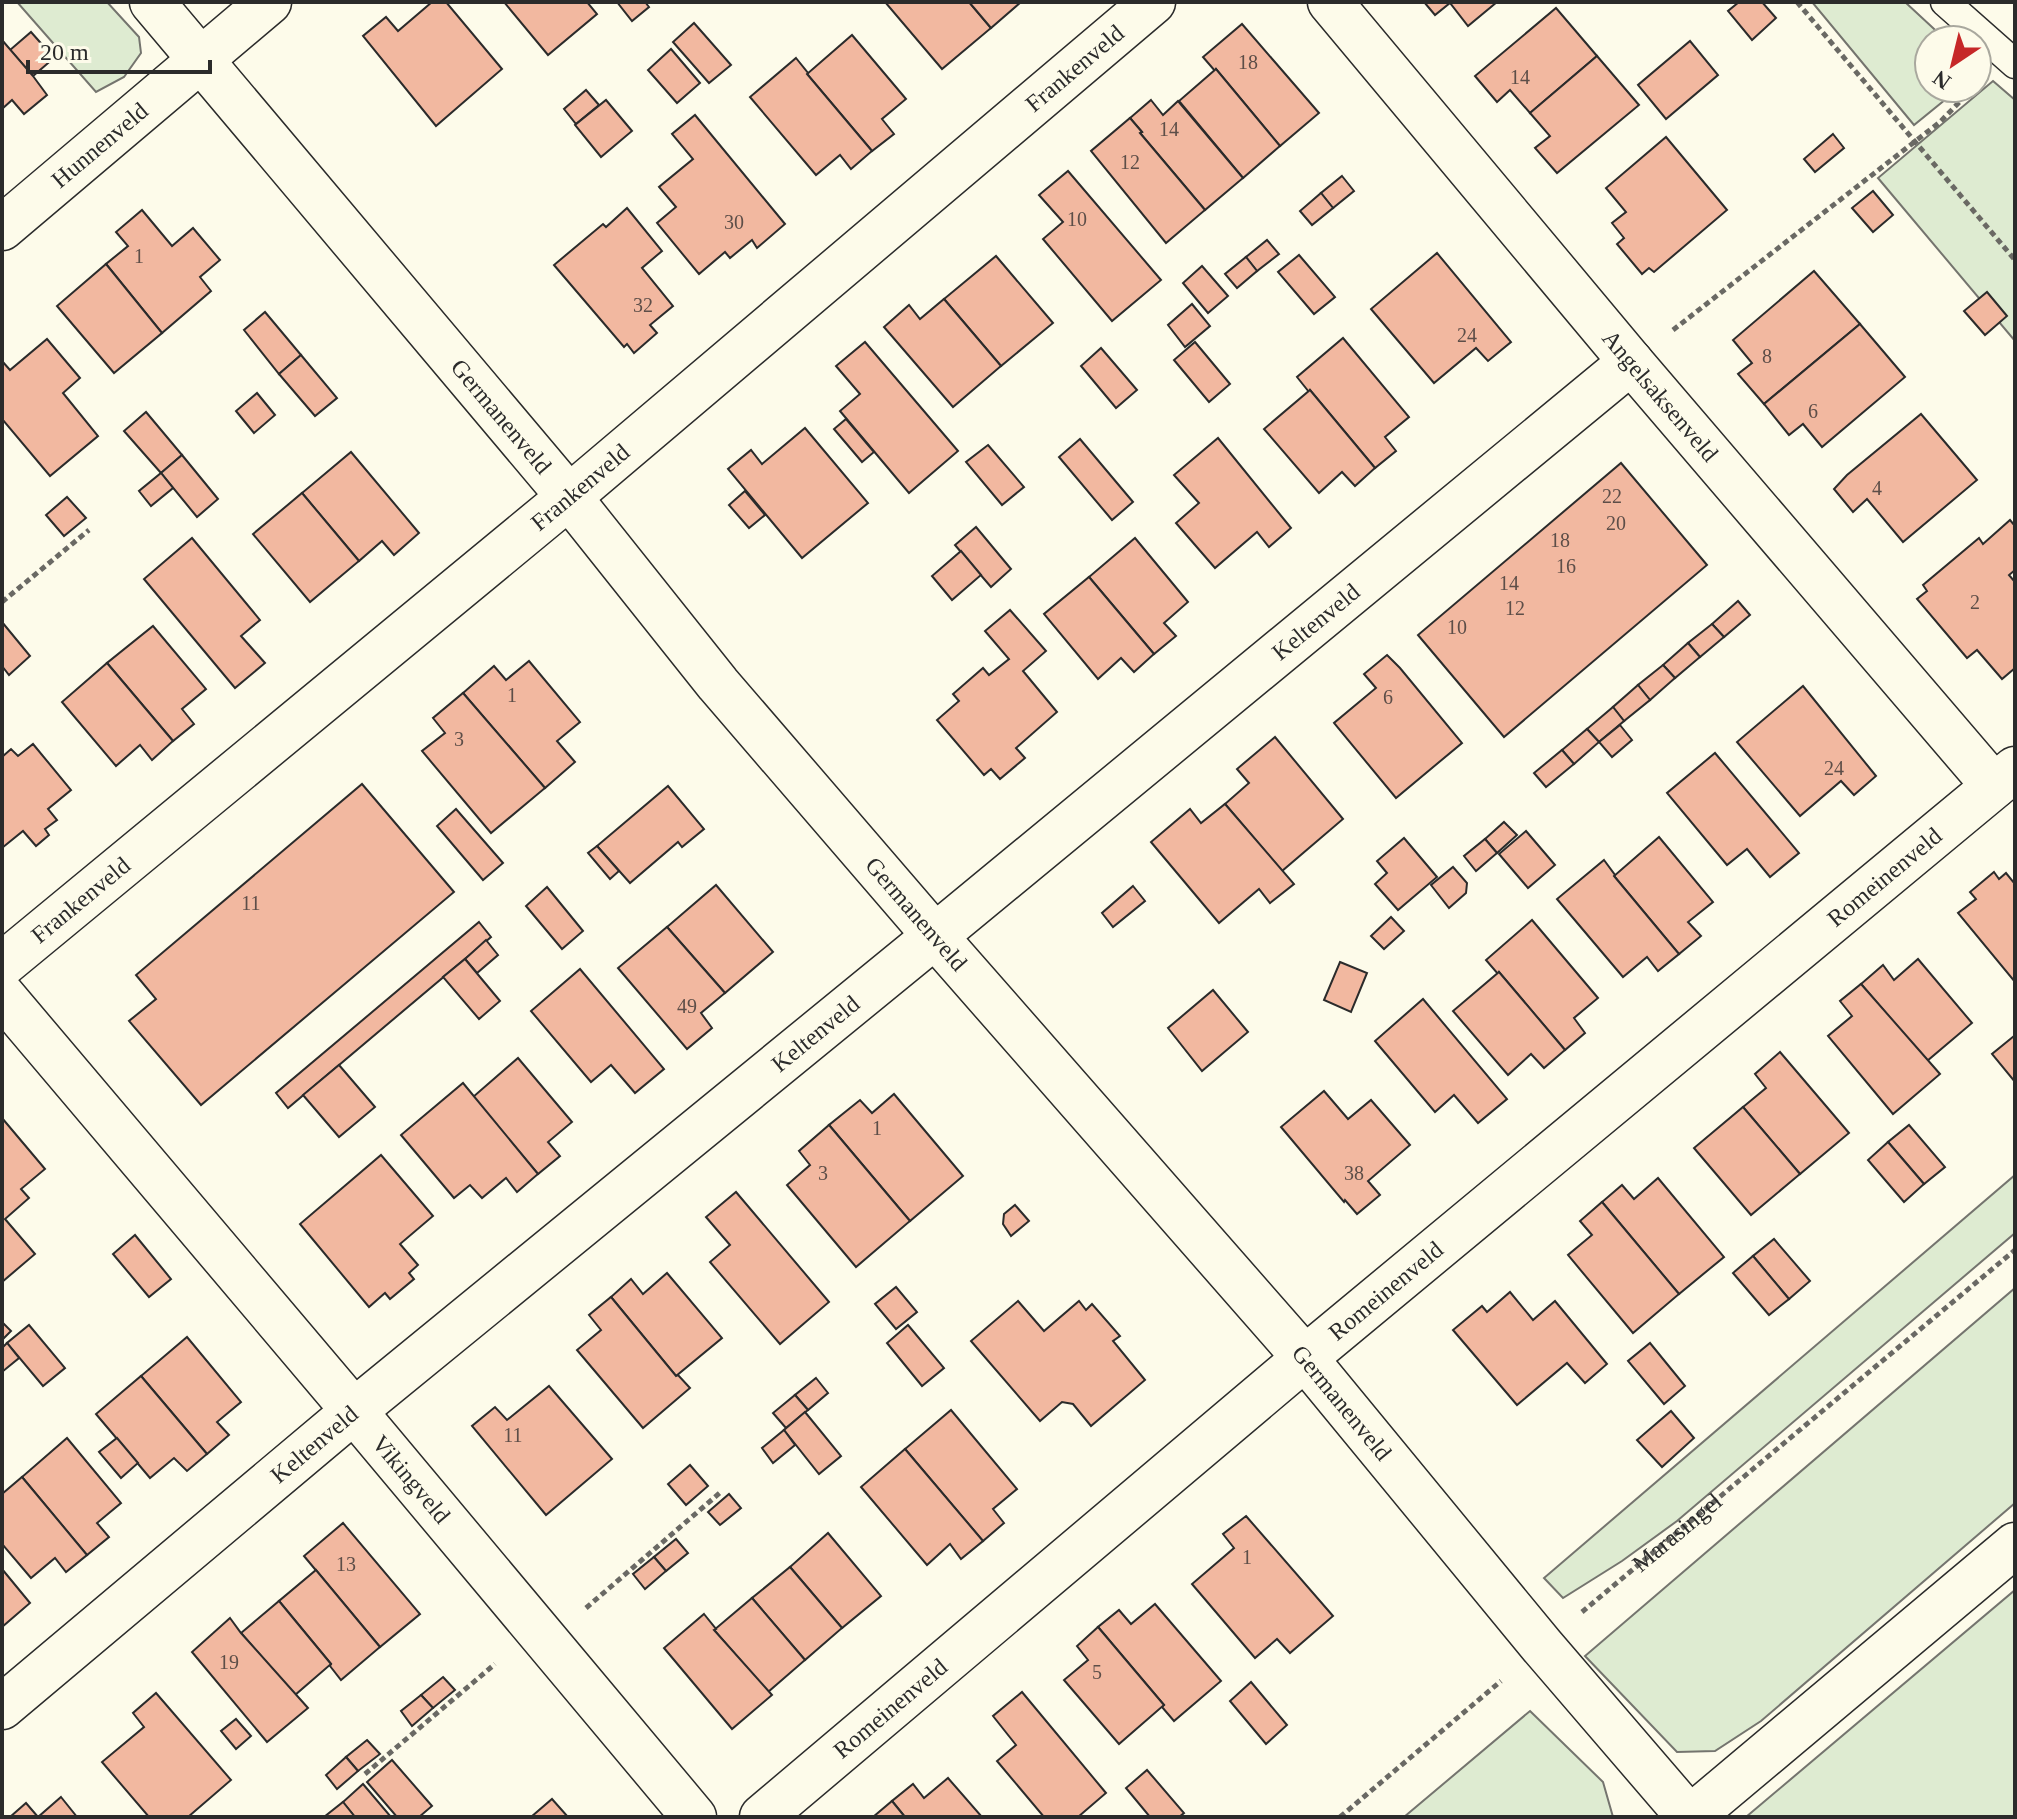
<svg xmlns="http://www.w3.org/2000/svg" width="2017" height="1819" font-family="'Times New Roman',serif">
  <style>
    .green { fill: #deebd1; stroke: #74746e; stroke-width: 2 }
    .building { fill: #f2b8a0; stroke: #2b2b2b; stroke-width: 2 }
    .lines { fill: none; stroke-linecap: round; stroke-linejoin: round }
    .lane-casing { stroke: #2b2b2b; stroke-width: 31 }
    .street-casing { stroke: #2b2b2b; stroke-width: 47 }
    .secondary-casing { stroke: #2b2b2b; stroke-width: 47 }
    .path { stroke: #6a6964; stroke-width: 5; stroke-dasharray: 6 4; stroke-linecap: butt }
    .lane { stroke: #fdfbea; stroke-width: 28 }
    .street { stroke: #fdfbea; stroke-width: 44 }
    .secondary { stroke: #fdfbea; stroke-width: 44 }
    .labels { text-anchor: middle; stroke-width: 6; stroke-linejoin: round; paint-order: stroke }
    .number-label { font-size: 20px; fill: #5d4e48 }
    .street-label { font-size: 24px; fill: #2b2b2b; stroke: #fdfbea }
  </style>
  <rect width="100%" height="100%" fill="#fdfbea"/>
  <g class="green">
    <polygon points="17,2 107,2 139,37 141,53 124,77 96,92"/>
    <polygon points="1812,2 1905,2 1946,40 1929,40 1929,88 1956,88 1946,99 1914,125"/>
    <polygon points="1993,81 2015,100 2015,341 1878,178"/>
    <polygon points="2015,1175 2015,1233 1677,1521 1622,1561 1563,1598 1544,1578"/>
    <polygon points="2015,1288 2015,1503 1761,1721 1715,1751 1677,1752 1585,1656"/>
    <polygon points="2015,1590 2015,1817 1746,1817"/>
    <polygon points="1530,1711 1603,1782 1613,1817 1404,1817"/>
  </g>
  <g class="building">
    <polygon points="432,2 446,2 502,69 436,126 363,36 386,17 398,31"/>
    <polygon points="504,2 587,2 597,14 548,55"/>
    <polygon points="617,2 645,2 649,7 632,21"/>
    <polygon points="885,2 969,2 991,28 942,69"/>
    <polygon points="969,2 1021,2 991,28"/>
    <polygon points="1424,2 1497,2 1468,26 1450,3 1435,15"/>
    <polygon points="1739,2 1762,2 1776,18 1752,40 1728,11"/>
    <polygon points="1556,8 1597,56 1530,113 1510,90 1497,102 1475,76"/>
    <polygon points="694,23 731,65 709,83 673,42"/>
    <polygon points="1242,24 1319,113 1280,146 1216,69 1215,71 1203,57"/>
    <polygon points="31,32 54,58 33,76 10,50"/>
    <polygon points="852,35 906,99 882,119 894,134 872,151 807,74"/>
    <polygon points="2,40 33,76 47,95 24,114 12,100 2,109"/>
    <polygon points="1690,41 1718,75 1666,119 1638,85"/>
    <polygon points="671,49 700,83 677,103 648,70"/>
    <polygon points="1597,56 1639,105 1557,173 1535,148 1550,136 1530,113"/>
    <polygon points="796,58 808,73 807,74 872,151 851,169 840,155 816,175 750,97"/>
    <polygon points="1216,69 1280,146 1243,178 1179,101"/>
    <polygon points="586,90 599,105 576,124 564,109"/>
    <polygon points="606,100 632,131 601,157 575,125"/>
    <polygon points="1151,100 1163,115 1178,101 1243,178 1205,210 1140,133 1142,132 1130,118"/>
    <polygon points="695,115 785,224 757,248 752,240 730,258 725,252 699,274 657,223 676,207 659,187 693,159 672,134"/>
    <polygon points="1130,118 1142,132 1140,133 1205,210 1166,243 1091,151"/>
    <polygon points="1833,134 1844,148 1815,172 1804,159"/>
    <polygon points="1666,137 1727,210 1654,272 1649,268 1642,274 1617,244 1624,238 1612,223 1626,212 1606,188"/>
    <polygon points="1068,171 1161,280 1112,321 1043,239 1063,222 1039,195"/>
    <polygon points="1342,176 1354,191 1333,208 1321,193"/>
    <polygon points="1873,191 1893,215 1873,232 1852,208"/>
    <polygon points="1321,193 1333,208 1312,225 1300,211"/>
    <polygon points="627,208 662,251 642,268 673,306 650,325 657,333 634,353 627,344 624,347 554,265 603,224 606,227"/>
    <polygon points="142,210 172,246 193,228 220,260 200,277 211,291 162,333 106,264 128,246 116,232"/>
    <polygon points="1267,240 1279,254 1257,271 1246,257"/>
    <polygon points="1437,253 1511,342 1488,361 1476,348 1434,383 1371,309"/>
    <polygon points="1299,255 1335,297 1314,314 1278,272"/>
    <polygon points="996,256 1053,323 1001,366 944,299"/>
    <polygon points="1246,257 1257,271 1237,288 1225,274"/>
    <polygon points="106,264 162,333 114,373 57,306"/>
    <polygon points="1202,266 1228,296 1208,313 1183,283"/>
    <polygon points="1814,271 1860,324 1764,404 1738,374 1752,363 1733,340"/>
    <polygon points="1987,292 2007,316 1985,335 1964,311"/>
    <polygon points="944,299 1001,366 953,407 884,327 909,305 920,319"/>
    <polygon points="1192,304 1210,326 1185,347 1168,325"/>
    <polygon points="265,312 301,355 279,374 244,330"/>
    <polygon points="1860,324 1905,377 1822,447 1803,424 1789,435 1764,404"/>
    <polygon points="1343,338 1409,417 1385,437 1396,451 1375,468 1310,390 1309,392 1297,377"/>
    <polygon points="47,339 80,378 63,393 98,436 50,476 2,419 2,361 10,370"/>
    <polygon points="865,342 958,451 909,493 840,411 860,394 836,366"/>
    <polygon points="1195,342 1230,384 1209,402 1174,360"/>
    <polygon points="1101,348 1137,390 1116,408 1081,366"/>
    <polygon points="301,355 337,398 315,416 279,374"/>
    <polygon points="1310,390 1375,468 1355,486 1342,472 1319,493 1264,429"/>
    <polygon points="257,393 275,415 254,433 236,411"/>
    <polygon points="146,412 182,455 161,473 124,431"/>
    <polygon points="1921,414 1977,480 1903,542 1867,499 1853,512 1834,489 1847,475"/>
    <polygon points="846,419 874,452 862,462 834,429"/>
    <polygon points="805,428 868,503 802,558 728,469 751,450 762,464"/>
    <polygon points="1218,438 1291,528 1269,547 1257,532 1215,568 1176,523 1199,503 1174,475"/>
    <polygon points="1080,439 1133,502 1112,520 1059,457"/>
    <polygon points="988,445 1024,487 1002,505 966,462"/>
    <polygon points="351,452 419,533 394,555 382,541 359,561 302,493"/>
    <polygon points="182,455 218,499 197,517 161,473"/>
    <polygon points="1621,463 1707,565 1504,737 1418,635"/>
    <polygon points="161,473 173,488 151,506 139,491"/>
    <polygon points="745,491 765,515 749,528 729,505"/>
    <polygon points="302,493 359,561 310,602 253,534"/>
    <polygon points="67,497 86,518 64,536 46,515"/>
    <polygon points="2010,520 2015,526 2015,570 2009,575 2015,582 2015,668 2002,679 1977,650 1967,658 1917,599 1927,591 1923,585 1979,538 1983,544"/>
    <polygon points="976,527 1011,569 991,587 955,545"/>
    <polygon points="192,538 260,620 241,636 265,663 235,688 144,579"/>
    <polygon points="1135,538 1188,602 1164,623 1176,636 1154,654 1089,577"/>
    <polygon points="961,551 981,575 952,600 932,576"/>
    <polygon points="1089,577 1154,654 1134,672 1121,658 1098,679 1044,614"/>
    <polygon points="1738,601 1750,615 1724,637 1712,624"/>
    <polygon points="1010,610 1046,651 1023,671 1057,712 1016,748 1025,758 1000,779 991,769 984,775 937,720 959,701 953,694 983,668 989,675 1009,659 985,631"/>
    <polygon points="2,622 30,656 9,675 2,666"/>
    <polygon points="1712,624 1724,637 1700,657 1688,643"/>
    <polygon points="153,626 206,689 182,709 194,724 173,741 107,663"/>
    <polygon points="1688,643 1700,657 1675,678 1663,665"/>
    <polygon points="1387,655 1400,668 1462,743 1396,798 1334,723 1376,688 1364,674"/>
    <polygon points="529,661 580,722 557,741 575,762 545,788 463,693 494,666 506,680"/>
    <polygon points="107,663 173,741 152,760 140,745 116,766 62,702"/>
    <polygon points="1663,665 1675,678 1650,700 1638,685"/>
    <polygon points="1638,685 1650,700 1624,721 1613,707"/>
    <polygon points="1803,686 1876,776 1854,795 1841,781 1800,816 1737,742"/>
    <polygon points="463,693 545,788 491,833 422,751 445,733 433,718"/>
    <polygon points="1613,707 1624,721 1599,742 1587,729"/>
    <polygon points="1620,725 1632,740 1612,757 1599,742"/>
    <polygon points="1587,729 1599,742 1574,764 1562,750"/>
    <polygon points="1275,737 1343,819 1282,871 1225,804 1249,783 1237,769"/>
    <polygon points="33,744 71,790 48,809 57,820 45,829 49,835 36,846 23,831 2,848 2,757 11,749 18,756"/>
    <polygon points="1562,750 1574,764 1546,787 1534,773"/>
    <polygon points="1715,753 1799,853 1770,877 1747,849 1727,865 1667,793"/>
    <polygon points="362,784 454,892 201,1105 129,1021 156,999 136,975"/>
    <polygon points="668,786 704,829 682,847 678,842 630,883 597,846"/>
    <polygon points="1225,804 1294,884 1270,903 1259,889 1219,923 1151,842 1190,809 1201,823"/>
    <polygon points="456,809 503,863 483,880 437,826"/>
    <polygon points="1504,822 1517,835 1497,853 1485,839"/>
    <polygon points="1526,831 1555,865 1528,888 1499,854"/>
    <polygon points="1659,837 1713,902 1688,922 1701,936 1679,954 1614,876"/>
    <polygon points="1404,838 1437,877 1398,910 1375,884 1387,873 1377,861"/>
    <polygon points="1485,839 1497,853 1476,871 1464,856"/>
    <polygon points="597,846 619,871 610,879 588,853"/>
    <polygon points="1604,860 1615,875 1614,876 1679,954 1658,971 1647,957 1623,977 1557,899"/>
    <polygon points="1453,867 1467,883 1466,893 1449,908 1431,885"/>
    <polygon points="1994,872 1999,879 2006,873 2015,884 2015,982 1958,913 1976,899 1970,892"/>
    <polygon points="716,885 773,952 725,993 667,927"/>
    <polygon points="1133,886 1145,901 1113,927 1102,913"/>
    <polygon points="547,887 583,931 562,949 526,906"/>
    <polygon points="1391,917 1404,931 1384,949 1371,936"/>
    <polygon points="1532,920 1598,998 1574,1018 1585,1033 1565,1050 1499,972 1498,974 1486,960"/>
    <polygon points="479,922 491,937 288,1108 276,1093"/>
    <polygon points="667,927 725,993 701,1013 712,1028 687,1049 618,968"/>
    <polygon points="486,940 498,955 477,973 465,959"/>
    <polygon points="465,959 500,1001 479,1019 443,977"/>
    <polygon points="1918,959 1972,1023 1927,1061 1861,984 1883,965 1894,980"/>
    <polygon points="1340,962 1367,973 1351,1012 1324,1000"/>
    <polygon points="580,969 664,1069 635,1093 611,1065 591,1082 531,1011"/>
    <polygon points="1499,972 1565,1050 1544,1068 1531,1054 1508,1075 1453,1011"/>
    <polygon points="1861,984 1940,1074 1893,1114 1828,1036 1852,1016 1840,1001"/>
    <polygon points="1213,990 1248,1032 1202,1071 1168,1028"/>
    <polygon points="1423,999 1507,1099 1478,1123 1454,1095 1435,1112 1375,1041"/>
    <polygon points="2014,1036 2015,1038 2015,1082 1992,1054"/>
    <polygon points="1780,1052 1849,1133 1800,1174 1743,1107 1766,1088 1755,1074"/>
    <polygon points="518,1058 572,1122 548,1142 560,1156 538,1174 473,1097"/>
    <polygon points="339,1065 375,1107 339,1137 303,1095"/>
    <polygon points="463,1083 538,1174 517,1192 506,1178 482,1198 470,1185 454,1198 401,1135"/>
    <polygon points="1324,1091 1348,1119 1371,1100 1410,1145 1368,1181 1380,1195 1357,1214 1345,1200 1344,1202 1281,1127"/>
    <polygon points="894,1094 963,1176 910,1221 829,1125 860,1100 872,1113"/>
    <polygon points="1743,1107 1800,1174 1751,1215 1694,1148"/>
    <polygon points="2,1118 45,1169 21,1189 29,1198 5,1219 35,1254 2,1282"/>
    <polygon points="829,1125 910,1221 856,1267 787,1185 810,1165 799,1151"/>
    <polygon points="1909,1125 1945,1167 1924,1184 1888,1142"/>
    <polygon points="1888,1142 1924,1184 1904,1202 1868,1160"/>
    <polygon points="381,1155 433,1216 400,1244 418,1265 409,1273 414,1279 390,1299 385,1293 369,1307 300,1224"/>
    <polygon points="1658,1178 1724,1257 1679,1294 1602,1202 1622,1185 1634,1199"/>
    <polygon points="736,1192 829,1302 780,1344 710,1262 730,1245 706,1217"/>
    <polygon points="1602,1202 1679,1294 1633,1333 1568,1255 1592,1235 1580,1221"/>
    <polygon points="1015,1205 1029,1221 1011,1236 1003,1224 1004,1214"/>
    <polygon points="135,1235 171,1279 149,1297 113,1254"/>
    <polygon points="1774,1239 1810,1281 1789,1299 1753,1256"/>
    <polygon points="1753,1256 1789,1299 1769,1315 1733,1273"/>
    <polygon points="667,1273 722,1338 676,1376 611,1297 631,1279 643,1294"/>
    <polygon points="896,1287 917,1312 896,1329 875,1304"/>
    <polygon points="1510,1292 1533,1320 1555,1301 1607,1364 1585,1383 1567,1363 1517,1405 1453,1330 1482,1306 1487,1312"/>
    <polygon points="611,1297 676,1376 678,1375 690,1388 643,1428 577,1350 601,1330 589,1315"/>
    <polygon points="1018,1301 1044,1331 1079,1301 1086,1310 1092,1304 1120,1336 1113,1341 1145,1380 1091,1426 1073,1404 1062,1402 1040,1421 971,1341"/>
    <polygon points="2,1322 11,1331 2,1340"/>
    <polygon points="29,1325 65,1368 43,1386 7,1343"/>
    <polygon points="908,1325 944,1368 922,1386 887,1343"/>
    <polygon points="187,1337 241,1402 217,1422 229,1435 207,1454 141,1376"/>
    <polygon points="7,1343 19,1358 2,1372 2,1348"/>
    <polygon points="1650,1343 1685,1386 1664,1404 1628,1361"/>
    <polygon points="141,1376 207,1454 187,1471 174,1458 150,1478 96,1414"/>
    <polygon points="816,1378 828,1393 808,1410 795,1395"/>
    <polygon points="549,1386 612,1459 546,1515 472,1426 495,1407 507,1420"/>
    <polygon points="795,1395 808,1410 786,1428 773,1413"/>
    <polygon points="951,1410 1017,1489 993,1509 1004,1523 983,1541 905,1449"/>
    <polygon points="1671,1411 1694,1438 1662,1467 1637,1440"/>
    <polygon points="805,1412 841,1456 819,1474 784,1430"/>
    <polygon points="784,1430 795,1445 773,1463 762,1448"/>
    <polygon points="67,1438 121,1503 97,1523 109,1537 87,1555 22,1477"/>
    <polygon points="117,1438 138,1463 121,1478 99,1452"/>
    <polygon points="905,1449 983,1541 961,1559 950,1544 927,1565 861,1487"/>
    <polygon points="690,1465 708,1486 686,1505 668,1484"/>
    <polygon points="22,1477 87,1555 66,1572 55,1558 31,1578 2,1544 2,1494"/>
    <polygon points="729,1494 741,1508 720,1525 708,1512"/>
    <polygon points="1246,1516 1333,1616 1290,1653 1277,1639 1255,1658 1192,1584 1234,1548 1223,1534"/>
    <polygon points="343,1523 420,1614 380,1647 304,1556"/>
    <polygon points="828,1533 881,1596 842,1628 790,1567"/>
    <polygon points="676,1539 688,1553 666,1571 654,1557"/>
    <polygon points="654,1557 666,1571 645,1589 633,1574"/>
    <polygon points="790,1567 842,1628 805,1660 752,1598"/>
    <polygon points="2,1569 30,1603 2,1627"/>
    <polygon points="316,1570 380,1647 341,1680 330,1666 331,1664 279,1601"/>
    <polygon points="752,1598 805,1660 768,1692 714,1630"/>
    <polygon points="279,1601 331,1664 295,1695 241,1633"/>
    <polygon points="1155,1604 1221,1681 1174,1721 1162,1707 1164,1705 1098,1627 1119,1610 1131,1624"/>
    <polygon points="704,1614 716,1629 714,1630 772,1695 732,1729 664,1648"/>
    <polygon points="230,1618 241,1633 308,1708 267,1742 192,1652"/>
    <polygon points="1098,1627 1164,1705 1119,1744 1064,1680 1088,1660 1077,1646"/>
    <polygon points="443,1677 455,1690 433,1708 421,1695"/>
    <polygon points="1251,1682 1287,1725 1266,1744 1230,1701"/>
    <polygon points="1022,1692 1106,1793 1078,1817 1044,1817 997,1761 1016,1745 993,1716"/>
    <polygon points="156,1693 231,1780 188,1817 149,1817 102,1762 144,1727 133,1713"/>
    <polygon points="421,1695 433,1708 412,1726 401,1711"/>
    <polygon points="236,1719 251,1736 236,1749 221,1731"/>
    <polygon points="367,1740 380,1754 358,1771 346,1757"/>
    <polygon points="346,1757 358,1771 337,1789 326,1775"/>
    <polygon points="392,1760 432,1806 419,1817 397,1817 367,1782"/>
    <polygon points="1147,1770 1184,1813 1179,1817 1150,1817 1126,1788"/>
    <polygon points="948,1778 982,1817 905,1817 892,1801 913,1784 924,1798"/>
    <polygon points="363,1784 391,1817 355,1817 343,1802"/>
    <polygon points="61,1797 77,1817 10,1817 26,1803 38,1817"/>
    <polygon points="552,1799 568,1817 531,1817"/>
    <polygon points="892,1801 905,1817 873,1817"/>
    <polygon points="343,1802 355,1817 324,1817"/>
  </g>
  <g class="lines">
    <g class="lane-casing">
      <polyline id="lane" points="1945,2 2015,64"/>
    </g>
    <g class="street-casing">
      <g id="street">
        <path id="s2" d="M152,2l417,495 149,187 217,252 370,422 237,288 147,171"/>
        <path id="s3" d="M1330,2l301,360 363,424"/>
        <path id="s4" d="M2,228l267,-226"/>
        <path id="s5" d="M2,965l567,-468 584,-495"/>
        <path id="s6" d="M2,995l352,416 340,406"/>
        <path id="s7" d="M2,1707l352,-296 581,-475 696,-574"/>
        <path id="s8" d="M762,1817l543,-459 710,-589"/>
      </g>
    </g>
    <g class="secondary-casing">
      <polyline id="secondary" points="1691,1817 2015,1545"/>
    </g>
    <g class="path">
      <polyline points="1797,2 2015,260"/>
      <polyline points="1673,330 1940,122 1973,88"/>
      <polyline points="2,602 89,530"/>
      <polyline points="586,1608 722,1491"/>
      <path id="s1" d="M1582,1612l433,-362"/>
      <polyline points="365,1774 495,1664"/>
      <polyline points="1340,1817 1501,1681"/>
    </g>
    <use href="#lane" class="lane"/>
    <use href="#street" class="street"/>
    <use href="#secondary" class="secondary"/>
  </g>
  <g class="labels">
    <g class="number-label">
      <text x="1248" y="69">18</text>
      <text x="1520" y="84">14</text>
      <text x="1169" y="136">14</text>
      <text x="1130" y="169">12</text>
      <text x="1077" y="226">10</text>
      <text x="734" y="229">30</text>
      <text x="139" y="263">1</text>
      <text x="643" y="312">32</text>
      <text x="1467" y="342">24</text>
      <text x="1767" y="363">8</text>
      <text x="1813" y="418">6</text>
      <text x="1877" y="495">4</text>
      <text x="1612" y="503">22</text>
      <text x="1616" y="530">20</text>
      <text x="1560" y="547">18</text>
      <text x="1566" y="573">16</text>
      <text x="1509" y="590">14</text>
      <text x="1975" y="609">2</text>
      <text x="1515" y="615">12</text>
      <text x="1457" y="634">10</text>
      <text x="512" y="702">1</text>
      <text x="1388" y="704">6</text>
      <text x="459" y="746">3</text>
      <text x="1834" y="775">24</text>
      <text x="251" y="910">11</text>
      <text x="687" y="1013">49</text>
      <text x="877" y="1135">1</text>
      <text x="823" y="1180">3</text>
      <text x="1354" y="1180">38</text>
      <text x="513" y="1442">11</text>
      <text x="1247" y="1564">1</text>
      <text x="346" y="1571">13</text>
      <text x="229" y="1669">19</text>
      <text x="1097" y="1679">5</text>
    </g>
    <g class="street-label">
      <text dy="8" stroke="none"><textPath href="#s5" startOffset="1398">Frankenveld</textPath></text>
      <text dy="8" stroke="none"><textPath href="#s4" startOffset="128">Hunnenveld</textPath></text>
      <text dy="8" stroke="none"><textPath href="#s3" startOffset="514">Angelsaksenveld</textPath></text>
      <text dy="8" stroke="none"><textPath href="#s2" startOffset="542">Germanenveld</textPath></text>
      <text dy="8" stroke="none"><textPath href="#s5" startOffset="750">Frankenveld</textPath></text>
      <text dy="8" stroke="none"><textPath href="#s7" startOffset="1704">Keltenveld</textPath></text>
      <text dy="8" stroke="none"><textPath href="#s8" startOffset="1464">Romeinenveld</textPath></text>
      <text dy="8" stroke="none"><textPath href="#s5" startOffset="102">Frankenveld</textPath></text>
      <text dy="8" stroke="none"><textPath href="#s2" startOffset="1190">Germanenveld</textPath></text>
      <text dy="8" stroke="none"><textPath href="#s7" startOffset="1056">Keltenveld</textPath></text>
      <text dy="8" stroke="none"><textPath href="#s8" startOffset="816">Romeinenveld</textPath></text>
      <text dy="8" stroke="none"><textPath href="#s2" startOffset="1838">Germanenveld</textPath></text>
      <text dy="8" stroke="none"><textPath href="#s7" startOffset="408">Keltenveld</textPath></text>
      <text dy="8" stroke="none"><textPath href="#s6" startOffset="634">Vikingveld</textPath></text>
      <text dy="8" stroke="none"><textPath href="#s1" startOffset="124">Marasingel</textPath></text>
      <text dy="8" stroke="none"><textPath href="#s8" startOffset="168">Romeinenveld</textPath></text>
    </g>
  </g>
  <rect width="2017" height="1819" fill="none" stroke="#2b2b2b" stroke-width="8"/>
  <g transform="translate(1953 64) rotate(215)"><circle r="38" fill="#fdfbea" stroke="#a9a89e" stroke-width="2"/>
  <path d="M0-6L14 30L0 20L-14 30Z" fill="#c62828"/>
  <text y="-12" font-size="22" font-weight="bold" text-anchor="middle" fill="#2b2b2b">N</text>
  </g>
  <path d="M28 60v12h182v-12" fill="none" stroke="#2b2b2b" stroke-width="4"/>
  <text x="40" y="60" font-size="24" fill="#2b2b2b" stroke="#fdfbea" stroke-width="6" paint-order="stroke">20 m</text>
</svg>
